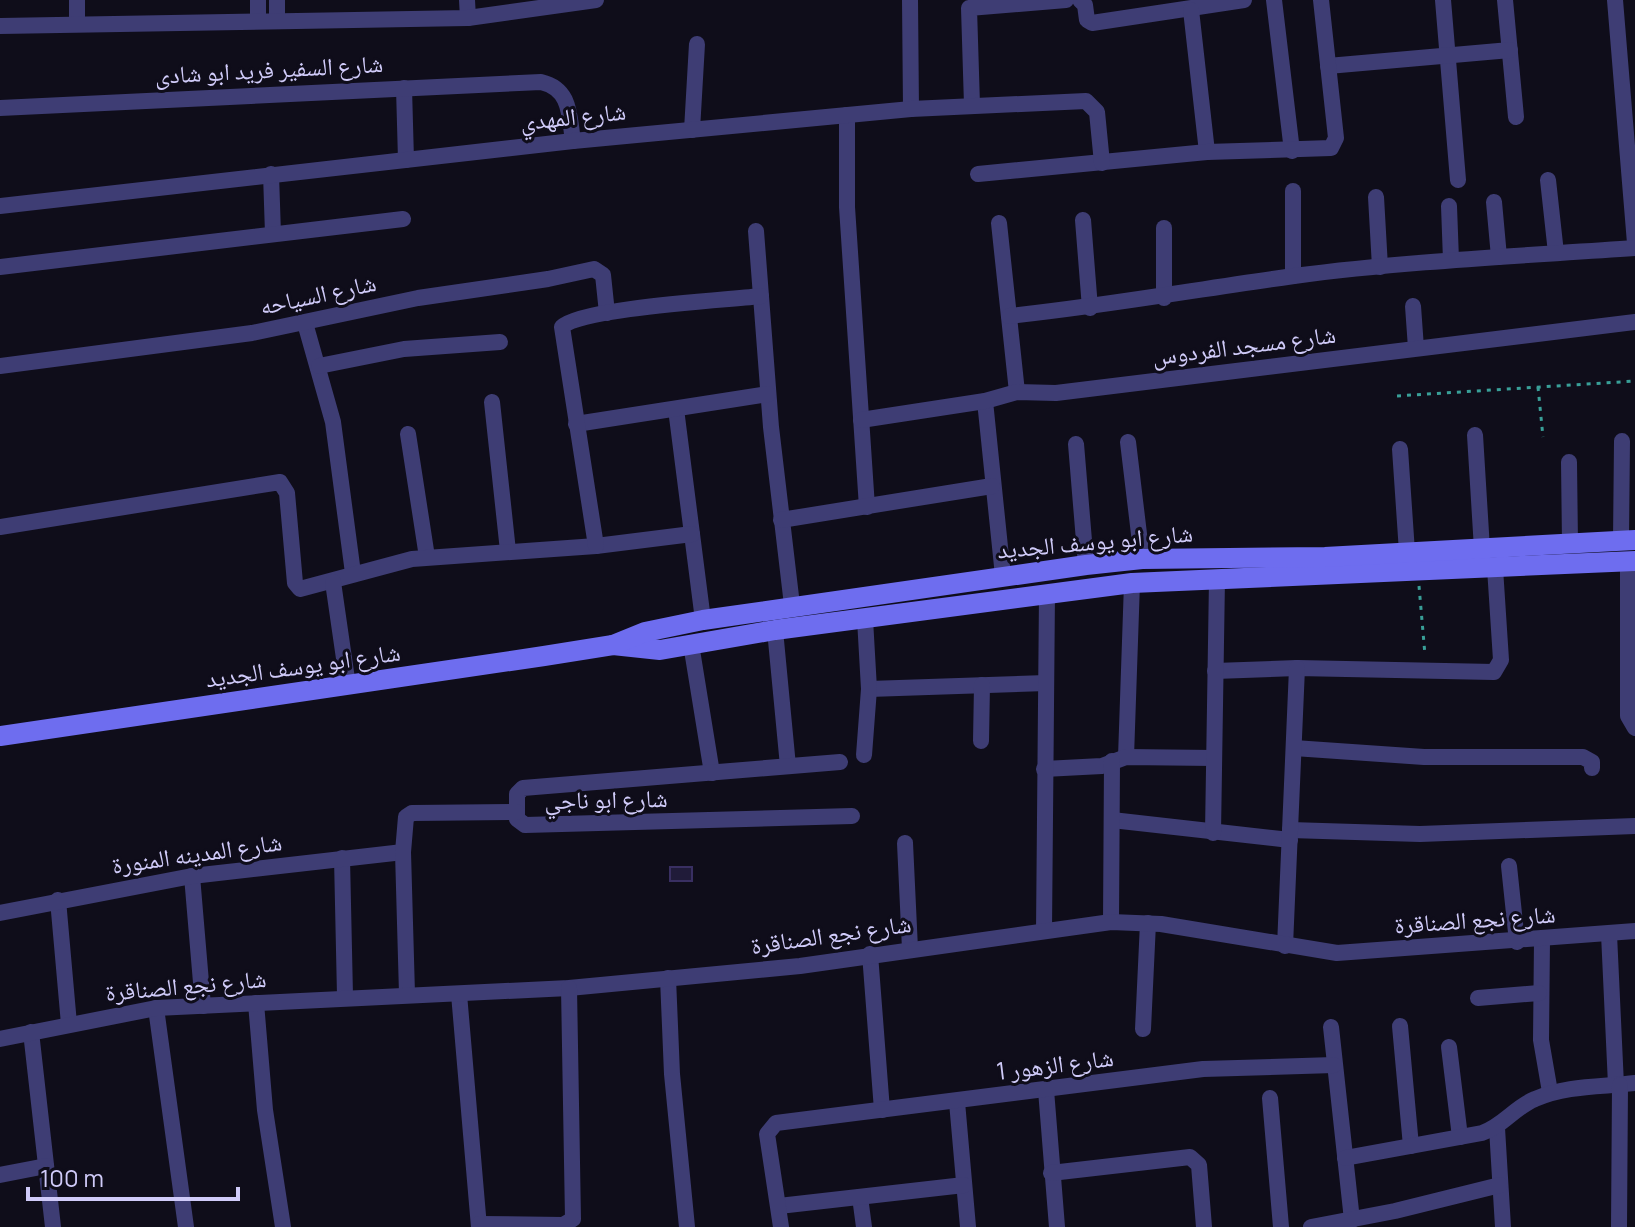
<svg xmlns="http://www.w3.org/2000/svg" width="1635" height="1227" font-family="Manrope,'Noto Naskh Arabic',sans-serif">
  <style>
    .building { fill: #201b39; stroke: #392f62; stroke-width: 2 }
    .lines { fill: none; stroke-linecap: round; stroke-linejoin: round }
    .path { stroke: #399f98; stroke-width: 3; stroke-dasharray: 4 6; stroke-linecap: butt }
    .street { stroke: #3e3d74; stroke-width: 16 }
    .secondary { stroke: #6e6def; stroke-width: 20 }
    .labels { text-anchor: middle; stroke-width: 6; stroke-linejoin: round; paint-order: stroke }
    .street-label { font-size: 24px; fill: #d0cbf9; stroke: #0f0d1a }
  </style>
  <rect width="100%" height="100%" fill="#0f0d1a"/>
  <rect class="building" x="670" y="867" width="22" height="14"/>
  <g class="lines">
    <g class="path">
      <polyline points="1538,387 1543,437"/>
      <polyline points="1397,396 1635,381"/>
      <polyline points="1419,586 1425,655"/>
    </g>
    <g class="street">
      <polyline points="77,0 77,24"/>
      <polyline points="467,0 468,18"/>
      <polyline points="910,0 911,109"/>
      <polyline points="1080,0 1085,5 1087,20 1092,23 1244,0"/>
      <polyline points="1274,0 1292,151"/>
      <polyline points="1443,0 1458,180"/>
      <polyline points="1505,0 1516,117"/>
      <polyline points="1615,0 1635,243"/>
      <polyline points="1191,10 1207,152"/>
      <polyline points="258,19 258,0"/>
      <polyline points="277,19 277,0"/>
      <polyline points="0,26 468,18 596,0"/>
      <polyline points="1328,66 1510,50"/>
      <polyline points="404,88 406,160"/>
      <polyline points="972,105 969,8 1066,0"/>
      <path d="M0,108l541,-26c30,7 28,33 32,59"/>
      <polyline points="847,115 847,207 867,507"/>
      <polyline points="692,130 697,44"/>
      <polyline points="271,174 273,234"/>
      <polyline points="978,174 1207,152 1331,148 1336,138 1321,0"/>
      <polyline points="1548,180 1556,253"/>
      <polyline points="1376,197 1380,267"/>
      <polyline points="1494,202 1499,257"/>
      <polyline points="0,206 573,141 911,109 1086,101 1097,112 1102,163"/>
      <polyline points="1449,206 1451,260"/>
      <polyline points="1083,220 1090,308"/>
      <polyline points="999,223 1017,392"/>
      <polyline points="1164,228 1164,298"/>
      <polyline points="756,231 771,427 792,605"/>
      <polyline points="0,267 403,219"/>
      <polyline points="1293,276 1293,191"/>
      <polyline points="1413,306 1416,348"/>
      <path d="M1009,316c96,-10 190,-27 285,-40 113,-15 227,-20 341,-28"/>
      <polyline points="305,323 333,422 353,573"/>
      <polyline points="0,366 252,333 418,298 548,279 594,269 603,275 607,313"/>
      <polyline points="319,366 404,349 500,342"/>
      <polyline points="985,401 1003,576"/>
      <polyline points="492,402 508,551"/>
      <polyline points="676,409 703,620"/>
      <polyline points="861,420 985,401 1017,392 1056,393 1635,322"/>
      <polyline points="576,424 768,394"/>
      <polyline points="408,434 427,557"/>
      <polyline points="1475,435 1482,549"/>
      <polyline points="1128,442 1142,559"/>
      <polyline points="1076,444 1086,565"/>
      <polyline points="1400,449 1407,552"/>
      <polyline points="1569,462 1570,544"/>
      <polyline points="781,520 992,486"/>
      <polyline points="0,527 280,482 287,493 295,583 300,589 412,559 596,546 692,534"/>
      <polyline points="1621,540 1622,441"/>
      <path d="M596,546l-34,-219c18,-19 165,-27 199,-31"/>
      <polyline points="1628,561 1628,716 1635,728"/>
      <polyline points="333,582 348,686"/>
      <polyline points="775,630 788,766"/>
      <polyline points="691,644 712,773"/>
      <polyline points="1215,671 1297,668 1494,672 1501,660 1495,568"/>
      <polyline points="869,689 1046,683"/>
      <polyline points="981,741 982,685"/>
      <polyline points="1294,748 1424,757 1583,757 1592,762 1592,768"/>
      <polyline points="864,755 869,689 865,619"/>
      <polyline points="1126,757 1132,583"/>
      <polyline points="840,762 523,788 517,794 517,819 525,825 852,816"/>
      <polyline points="1044,769 1102,766 1126,757 1214,758"/>
      <polyline points="1112,820 1290,840"/>
      <polyline points="1290,830 1420,834 1635,826"/>
      <polyline points="1213,833 1217,579"/>
      <polyline points="905,843 910,949"/>
      <polyline points="342,858 345,996"/>
      <polyline points="1509,866 1517,942"/>
      <polyline points="192,876 203,1006"/>
      <polyline points="58,900 69,1024"/>
      <polyline points="0,913 192,876 403,852"/>
      <polyline points="1111,922 1112,761"/>
      <polyline points="1044,931 1047,593"/>
      <polyline points="1609,934 1616,1085"/>
      <polyline points="1542,940 1541,1040 1550,1092"/>
      <polyline points="1285,946 1297,668"/>
      <polyline points="870,954 882,1110"/>
      <polyline points="668,978 672,1074 687,1227"/>
      <polyline points="407,994 403,852 406,817 412,813 517,812"/>
      <polyline points="459,994 479,1227"/>
      <polyline points="1478,998 1539,993"/>
      <polyline points="256,1003 265,1110 283,1227"/>
      <polyline points="156,1008 186,1227"/>
      <polyline points="1400,1026 1411,1146"/>
      <polyline points="1331,1027 1352,1220"/>
      <polyline points="1143,1029 1148,923"/>
      <polyline points="31,1032 53,1227"/>
      <polyline points="0,1039 156,1008 569,988 800,966 1111,922 1161,924 1337,953 1635,931"/>
      <polyline points="1449,1047 1460,1137"/>
      <polyline points="1046,1090 1057,1227"/>
      <polyline points="1270,1098 1281,1227"/>
      <polyline points="957,1102 968,1227"/>
      <polyline points="1497,1128 1503,1227"/>
      <path d="M1345,1158l137,-25c21,-7 33,-26 53,-34 31,-14 67,-12 100,-16"/>
      <polyline points="1051,1173 1190,1157 1199,1165 1204,1227"/>
      <polyline points="0,1175 46,1166"/>
      <polyline points="860,1197 864,1227"/>
      <polyline points="779,1206 964,1185"/>
      <polyline points="479,1224 563,1225 573,1219 569,988"/>
      <polyline points="781,1227 767,1134 776,1123 1203,1069 1334,1065"/>
      <polyline points="1311,1227 1395,1211 1500,1185"/>
      <polyline points="1619,1227 1620,1085"/>
    </g>
    <g class="secondary">
      <polyline points="613,645 660,650 775,630 1132,583 1635,561"/>
      <polyline points="0,736 544,656 613,645 645,632 703,620 1086,565 1142,559 1325,557 1635,540"/>
    </g>
  </g>
  <g class="labels">
    <g class="street-label">
      <text transform="translate(269 70) rotate(-3)" y="8">شارع السفير فريد ابو شادى</text>
      <text transform="translate(573 117) rotate(-6)" y="8">شارع المهدي</text>
      <text transform="translate(318 295) rotate(-12)" y="8">شارع السياحه</text>
      <text transform="translate(1244 346) rotate(-7)" y="8">شارع مسجد الفردوس</text>
      <text transform="translate(1095 542) rotate(-5)" y="8">شارع ابو يوسف الجديد</text>
      <text transform="translate(303 666) rotate(-8)" y="8">شارع ابو يوسف الجديد</text>
      <text transform="translate(606 800) rotate(-1)" y="8">شارع ابو ناجي</text>
      <text transform="translate(197 854) rotate(-8)" y="8">شارع المدينه المنورة</text>
      <text transform="translate(1475 920) rotate(-4)" y="8">شارع نجع الصناقرة</text>
      <text transform="translate(831 935) rotate(-8)" y="8">شارع نجع الصناقرة</text>
      <text transform="translate(186 986) rotate(-5)" y="8">شارع نجع الصناقرة</text>
      <text transform="translate(1055 1065) rotate(-7)" y="8">شارع الزهور 1</text>
    </g>
  </g>
  <path d="M28 1187v12h210v-12" fill="none" stroke="#d0cbf9" stroke-width="4"/>
  <text x="40" y="1187" font-size="24" fill="#d0cbf9" stroke="#0f0d1a" stroke-width="6" paint-order="stroke">100 m</text>
</svg>
